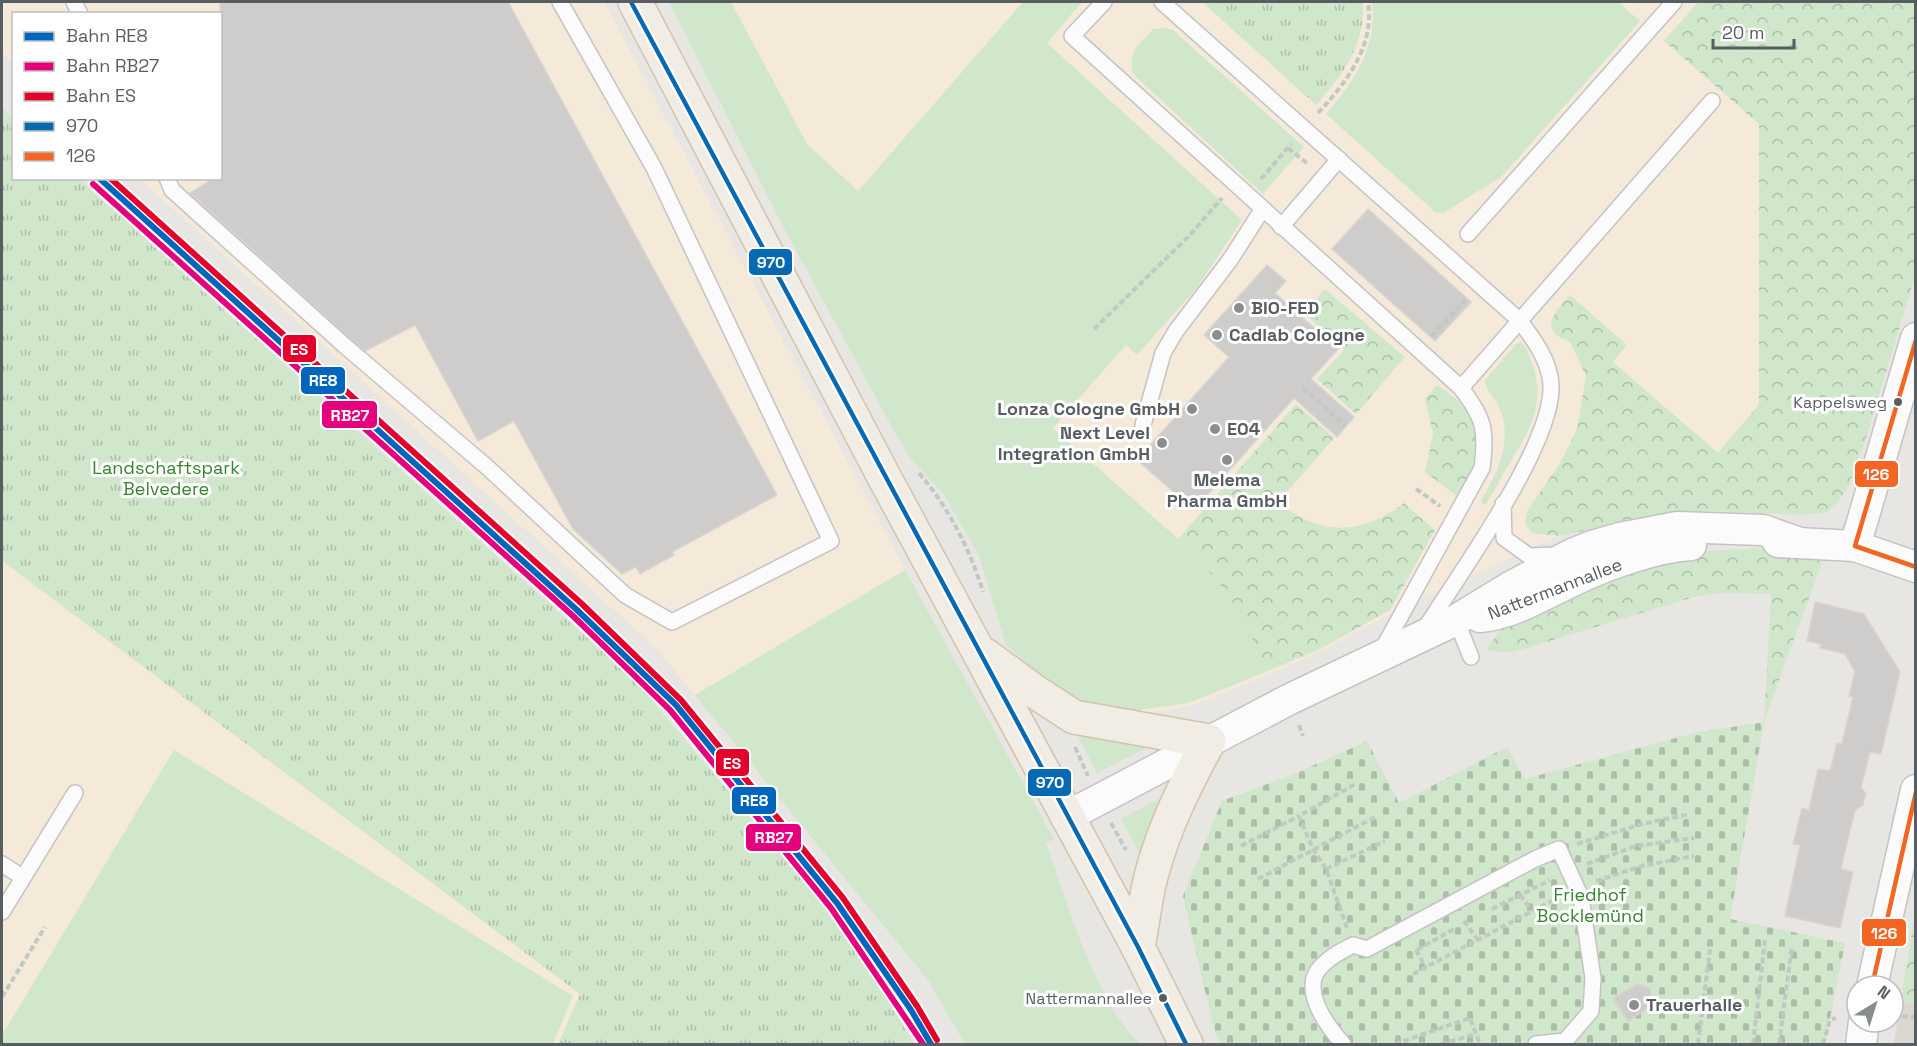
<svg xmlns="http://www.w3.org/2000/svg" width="1917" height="1046" font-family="'Space Grotesk',sans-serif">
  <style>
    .commercial { fill: #f5ead9 }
    .education { fill: #dcd8d1 }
    .grass { fill: #d1e7cb }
    .forest { fill: url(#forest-crowns) }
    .cemetery { fill: url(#cemetery-stones) }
    .park { fill: url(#park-tufts) }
    .building { fill: #cfcdcb; stroke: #d8d5d1; stroke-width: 1.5 }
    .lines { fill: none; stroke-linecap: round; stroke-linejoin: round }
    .service-casing { stroke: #c4c3c3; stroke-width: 18 }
    .minor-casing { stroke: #c4c3c3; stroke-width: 33 }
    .primary-casing { stroke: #d3c3ad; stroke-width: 36 }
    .path { stroke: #c1c9c3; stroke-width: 4; stroke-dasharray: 6 3; stroke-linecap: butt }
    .service { stroke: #fcfbfb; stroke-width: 15 }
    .minor { stroke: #fcfbfb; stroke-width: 30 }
    .primary { stroke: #f1ede5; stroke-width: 33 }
    .bus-1-casing { stroke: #fff; stroke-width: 9 }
    .bus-2-casing { stroke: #fff; stroke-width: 9 }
    .bus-1 { stroke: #0869b3; stroke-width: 4.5 }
    .bus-2 { stroke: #f26522; stroke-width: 4.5 }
    .rail-1-casing { stroke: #fff; stroke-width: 10 }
    .rail-2-casing { stroke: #fff; stroke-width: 10 }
    .rail-3-casing { stroke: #fff; stroke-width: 10 }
    .rail-1 { stroke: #0065bd; stroke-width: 6 }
    .rail-2 { stroke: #e5007d; stroke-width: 6 }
    .rail-3 { stroke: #e4002b; stroke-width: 6 }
    .poi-dot { fill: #8a8d8e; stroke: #fff; stroke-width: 2 }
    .bus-dot { fill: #585d61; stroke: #fff; stroke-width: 2 }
    .labels { text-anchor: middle; stroke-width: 6; stroke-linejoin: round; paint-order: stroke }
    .bus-label { font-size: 16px; fill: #585d61; stroke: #fff; text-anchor: end }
    .poi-label { font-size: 18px; font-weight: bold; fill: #585d61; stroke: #fff; text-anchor: start }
    .park-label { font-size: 18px; fill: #36832d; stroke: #fff }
    .street-label { font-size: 18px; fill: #585d61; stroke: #fff }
    .line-badge { stroke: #fff; stroke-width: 2 }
    .badge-label { font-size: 16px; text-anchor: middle; font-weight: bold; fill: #fff }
  </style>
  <defs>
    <pattern id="forest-crowns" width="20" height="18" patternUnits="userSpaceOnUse" patternTransform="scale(1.5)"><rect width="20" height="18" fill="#d1e7cb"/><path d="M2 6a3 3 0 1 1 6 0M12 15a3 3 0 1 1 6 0" fill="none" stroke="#acbea8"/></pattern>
    <pattern id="cemetery-stones" width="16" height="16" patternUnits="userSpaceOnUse" patternTransform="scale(1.5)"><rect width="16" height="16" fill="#d1e7cb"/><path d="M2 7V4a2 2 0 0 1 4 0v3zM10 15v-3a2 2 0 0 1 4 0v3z" fill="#acbea8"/></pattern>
    <pattern id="park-tufts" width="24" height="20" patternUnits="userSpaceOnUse" patternTransform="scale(1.5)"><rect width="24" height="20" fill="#d1e7cb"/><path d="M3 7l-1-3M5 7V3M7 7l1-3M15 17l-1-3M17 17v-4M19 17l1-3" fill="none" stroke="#acbea8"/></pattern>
  </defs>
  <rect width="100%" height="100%" fill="#e8e6e2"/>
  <g class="commercial">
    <polygon points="2,2 604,2 905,570 695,695 657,649 140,179 220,178 220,14 14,14 13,64 2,53"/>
    <polygon points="721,2 1915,2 1915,276 1854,473 1837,503 1825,513 1802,515 1712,511 1663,516 1558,536 1409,604 1321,651 1272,673 1191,706 1153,712 1120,712"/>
    <polygon points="2,561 580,994 558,1044 2,1044"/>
  </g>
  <polygon class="education" points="1900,1003 1915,1004 1915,1044 1894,1044"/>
  <g class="grass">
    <polygon points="669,2 731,2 807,144 858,191 1023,2 1082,2 1047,43 1242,220 1196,289 1137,355 1126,345 1053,428 1204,562 1245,620 1268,671 1189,703 1133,711 1086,703 1045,679 1006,645 979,556 943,493 911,459 894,431 788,236"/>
    <path d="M1372,2h246l22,19 -139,156 -58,36 -8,-1 -109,-98c28,-32 52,-67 46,-112z"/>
    <path d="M1163,28l10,2 131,117 -41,47 -129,-119c-8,-21 5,-31 19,-46z"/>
    <path d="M1520,342c7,4 10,16 13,24 13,39 -4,66 -24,98 -8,13 -14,27 -23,40l-3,1 -2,-5c18,-30 33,-61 17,-95 -5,-10 -13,-14 -13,-25l31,-36z"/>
    <path d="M905,570l149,269 -8,4c22,61 48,156 94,201h-175l-37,-64 -233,-285z"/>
    <polygon points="1079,730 1154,744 1097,773 1079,739"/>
    <polygon points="174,750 573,996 553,1044 2,1044 2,1035"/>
    <polygon points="1168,794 1144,862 1121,819"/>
  </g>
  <g class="forest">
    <path d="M1698,2h217v274l-49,163 -19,50 -10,14 -12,10 -23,2 -90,-4 -49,5 -105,20 -26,-3 -7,-11 2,-11 33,-48 17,-34 9,-53 -16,-34c-33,-12 -16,-29 0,-47l57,50 -14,17 105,91 41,-49v-280l-95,-83z"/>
    <polygon points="1325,289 1405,357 1356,414 1317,379 1344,350 1304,313"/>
    <path d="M1437,385c52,34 52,61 20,111l-32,-24 8,-38 -8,-35z"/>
    <path d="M1296,404l38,34 -56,64c42,34 83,34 126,1l31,27 -45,80 -70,39 -52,22c-24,-53 -46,-93 -90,-132z"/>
    <polygon points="1763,548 1824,557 1764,722 1771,594 1720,593 1694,597 1513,652 1486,651 1510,614 1688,552"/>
    <polygon points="1915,913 1915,1004 1900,1003"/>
  </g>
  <polygon class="cemetery" points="1764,722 1730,919 1845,943 1825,1044 1221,1044 1214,1030 1183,896 1222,801 1299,772 1367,741 1399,803 1507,747 1525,779 1694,733"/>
  <g class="park">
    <path d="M1202,2h161c2,43 -19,72 -47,103z"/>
    <polygon points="2,108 13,119 14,178 79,179 637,683 845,930 914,1044 558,1044 580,994 2,561"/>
  </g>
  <g class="building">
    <polygon points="220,2 508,2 777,495 672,552 674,555 640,574 636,567 622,574 573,529 514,421 478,441 415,325 365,351 351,339 190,193 214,178 220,178"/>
    <polygon points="1368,209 1471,302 1435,341 1332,249"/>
    <polygon points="1267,265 1286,281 1275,293 1338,349 1311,379 1354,417 1337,437 1294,398 1194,510 1137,460 1229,357 1204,335"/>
    <polygon points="1815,602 1864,614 1900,672 1881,754 1870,752 1861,787 1866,794 1864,799 1863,805 1855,810 1846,847 1841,869 1853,872 1840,928 1785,916 1800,845 1793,844 1802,808 1809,810 1818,769 1830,771 1837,743 1842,744 1853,697 1849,696 1855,671 1845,654 1820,648 1821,644 1807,641"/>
    <polygon points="1637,984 1650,988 1652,1001 1648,1008 1628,1021 1613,998"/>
  </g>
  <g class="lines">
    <g class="service-casing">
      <g id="service">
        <polyline points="74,2 80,14"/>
        <path d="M1104,2l-32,34 389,352c23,30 26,42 21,80l-100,182"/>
        <path d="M1162,2l357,318c14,18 31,41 32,65 3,59 -93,191 -127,245"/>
        <polyline points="167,178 172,190 345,346 487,467 625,595 672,622 831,541 654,168 560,2"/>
        <polyline points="1281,227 1339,159"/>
        <polyline points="1468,234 1674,2"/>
        <polyline points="1461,388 1712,101"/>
        <polyline points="1143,425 1163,353 1176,331 1230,260 1262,210"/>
        <polyline points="1503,504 1504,538 1529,556 1555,555"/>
        <polyline points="1456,620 1471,657"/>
        <polyline points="2,864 22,877"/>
        <polyline points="2,912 75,793"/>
        <path d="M1343,1044c-14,-16 -35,-43 -29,-66 5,-16 26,-26 39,-33l14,4 168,-90 24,-10 22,48 12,81 -2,33 -26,30 -29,3"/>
      </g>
    </g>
    <g class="minor-casing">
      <g id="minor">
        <polyline points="1778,542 1855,546 1916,567"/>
        <polyline points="1855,546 1916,338"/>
        <path d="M1480,617c34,-3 66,-24 97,-38 31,-15 80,-32 114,-34"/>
        <polyline points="1066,817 1288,700 1456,620 1510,587 1570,555 1592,546 1620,538 1677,527 1763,530 1797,542"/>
        <polyline points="1872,986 1916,790"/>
        <polyline points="1861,1044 1864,1022"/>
      </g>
    </g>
    <g class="primary-casing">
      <g id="primary">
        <polyline points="635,2 882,473 1138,947 1186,1044"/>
        <path d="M985,655l49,36 40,26 135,24c-23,42 -45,86 -57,132 -7,24 -9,50 -14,74"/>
      </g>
    </g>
    <g class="path">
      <path d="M1318,113c28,-30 57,-67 50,-111"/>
      <polyline points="1288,148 1308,164"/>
      <polyline points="1261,179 1291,144"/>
      <polyline points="1094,329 1189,236 1222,198"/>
      <polyline points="1432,336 1465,300"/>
      <polyline points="1303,388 1345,425"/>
      <path d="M919,473c30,35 51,76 64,119"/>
      <polyline points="1416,489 1440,506"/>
      <polyline points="1299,725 1303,736"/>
      <polyline points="1075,747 1088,776"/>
      <polyline points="1111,823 1126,850"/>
      <polyline points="1577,844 1642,824 1690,814"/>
      <polyline points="1241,846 1299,816"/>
      <polyline points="1587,864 1636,846 1694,838"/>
      <polyline points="1326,869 1385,841"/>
      <polyline points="1258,879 1375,817"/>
      <polyline points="1596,881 1642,866 1694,856"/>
      <polyline points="1520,895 1532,911"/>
      <polyline points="1492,909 1550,880"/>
      <polyline points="1464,921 1478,940"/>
      <polyline points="1347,928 1326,869 1313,849 1299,816 1357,783"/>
      <polyline points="1416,950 1426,968"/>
      <polyline points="1417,950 1454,929"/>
      <polyline points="1413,974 1559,897"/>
      <polyline points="2,997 45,927"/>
      <polyline points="1893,1016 1916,1017"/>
      <polyline points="1395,1044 1470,1018 1480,1044"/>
      <polyline points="1441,1044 1476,1034"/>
      <polyline points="1698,1044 1710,949"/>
      <polyline points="1753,1044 1765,940"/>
      <polyline points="1779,1044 1792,946"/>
      <polyline points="1823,1044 1830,1020 1836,1018"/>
    </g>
    <use href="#service" class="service"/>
    <use href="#minor" class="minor"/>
    <use href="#primary" class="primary"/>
    <g class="bus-1-casing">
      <polyline id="bus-1" points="631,2 1138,947 1186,1044"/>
    </g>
    <g class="bus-2-casing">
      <g id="bus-2">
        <polyline points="1916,340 1855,546 1916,567"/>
        <polyline points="1872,986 1916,792"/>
      </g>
    </g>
    <use href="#bus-1" class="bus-1"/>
    <use href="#bus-2" class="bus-2"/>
    <g class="rail-1-casing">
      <polyline id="rail-1" points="99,178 577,610 676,705 837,903 911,1010 931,1044"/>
    </g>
    <g class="rail-2-casing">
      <polyline id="rail-2" points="93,184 572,615 670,710 831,908 923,1044"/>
    </g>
    <g class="rail-3-casing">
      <polyline id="rail-3" points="110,178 582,604 681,700 843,898 917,1006 937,1040"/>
    </g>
    <use href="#rail-1" class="rail-1"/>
    <use href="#rail-2" class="rail-2"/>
    <use href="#rail-3" class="rail-3"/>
  </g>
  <g class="poi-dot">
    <circle cx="1239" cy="308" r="6"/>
    <circle cx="1217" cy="335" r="6"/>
    <circle cx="1192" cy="409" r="6"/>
    <circle cx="1215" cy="429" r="6"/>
    <circle cx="1162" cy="443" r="6"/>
    <circle cx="1227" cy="460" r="6"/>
    <circle cx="1634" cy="1005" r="6"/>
  </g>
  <g class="bus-dot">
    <circle cx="1898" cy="402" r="5"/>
    <circle cx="1163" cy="998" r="5"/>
  </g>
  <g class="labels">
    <g class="bus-label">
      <text x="1887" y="408">Kappelsweg</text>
      <text x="1152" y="1004">Nattermannallee</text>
    </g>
    <g class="poi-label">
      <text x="1251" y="314">BIO-FED</text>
      <text x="1229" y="341">Cadlab Cologne</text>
      <text x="1180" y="415" text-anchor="end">Lonza Cologne GmbH</text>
      <text x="1227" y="435">E04</text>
      <text x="1150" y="439" text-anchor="end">Next Level<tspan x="1150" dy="21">Integration GmbH</tspan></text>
      <text x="1227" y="486" text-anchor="middle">Melema<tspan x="1227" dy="21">Pharma GmbH</tspan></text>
      <text x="1646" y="1011">Trauerhalle</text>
    </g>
    <g class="park-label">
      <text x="166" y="474">Landschaftspark<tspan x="166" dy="21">Belvedere</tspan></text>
      <text x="1590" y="901">Friedhof<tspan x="1590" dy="21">Bocklemünd</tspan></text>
    </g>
    <g class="street-label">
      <text transform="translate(1555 589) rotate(-21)" y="6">Nattermannallee</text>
    </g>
  </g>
  <g class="line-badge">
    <rect x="748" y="248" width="45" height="28" rx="6" fill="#0869b3"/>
    <rect x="282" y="334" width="35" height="29" rx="6" fill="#e4002b"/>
    <rect x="300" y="366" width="46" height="29" rx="6" fill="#0065bd"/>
    <rect x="321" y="400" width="57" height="29" rx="6" fill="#e5007d"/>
    <rect x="1854" y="460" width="45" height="28" rx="6" fill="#f26522"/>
    <rect x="715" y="748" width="35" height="29" rx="6" fill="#e4002b"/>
    <rect x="1027" y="768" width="45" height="29" rx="6" fill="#0869b3"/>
    <rect x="731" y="786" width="46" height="29" rx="6" fill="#0065bd"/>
    <rect x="745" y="823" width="57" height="29" rx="6" fill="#e5007d"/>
    <rect x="1861" y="918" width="46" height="29" rx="6" fill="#f26522"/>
  </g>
  <g class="badge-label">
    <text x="771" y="268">970</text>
    <text x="299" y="355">ES</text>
    <text x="323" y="386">RE8</text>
    <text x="350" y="421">RB27</text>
    <text x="1876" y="480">126</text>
    <text x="732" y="769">ES</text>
    <text x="1050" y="788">970</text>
    <text x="754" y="806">RE8</text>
    <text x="774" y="843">RB27</text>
    <text x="1884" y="939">126</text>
  </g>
  <rect width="1917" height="1046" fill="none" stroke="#585d61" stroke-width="6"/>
  <rect x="12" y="12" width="210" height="168" fill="#ffffff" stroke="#bcbec0" stroke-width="1.5"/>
  <rect x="24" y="32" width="30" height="9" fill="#0065bd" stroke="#bcbec0" stroke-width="1.5"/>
  <text x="66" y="42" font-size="18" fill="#585d61">Bahn RE8</text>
  <rect x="24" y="62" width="30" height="9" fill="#e5007d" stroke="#bcbec0" stroke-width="1.5"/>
  <text x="66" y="72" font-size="18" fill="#585d61">Bahn RB27</text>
  <rect x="24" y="92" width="30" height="9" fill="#e4002b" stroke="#bcbec0" stroke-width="1.5"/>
  <text x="66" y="102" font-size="18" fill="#585d61">Bahn ES</text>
  <rect x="24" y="122" width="30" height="9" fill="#0869b3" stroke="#bcbec0" stroke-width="1.5"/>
  <text x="66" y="132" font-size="18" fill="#585d61">970</text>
  <rect x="24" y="152" width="30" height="9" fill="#f26522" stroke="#bcbec0" stroke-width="1.5"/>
  <text x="66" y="162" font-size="18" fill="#585d61">126</text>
  <g transform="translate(1875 1004) rotate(38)"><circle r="28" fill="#ffffff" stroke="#bcbec0" stroke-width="1.5"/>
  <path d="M0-4.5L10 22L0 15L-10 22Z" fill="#8a8d8e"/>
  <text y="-9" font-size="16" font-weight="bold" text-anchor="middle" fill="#585d61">N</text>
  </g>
  <path d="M1713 39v9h81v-9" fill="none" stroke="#585d61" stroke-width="3"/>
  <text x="1722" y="39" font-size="18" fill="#585d61" stroke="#ffffff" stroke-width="4.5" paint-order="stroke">20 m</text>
</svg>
